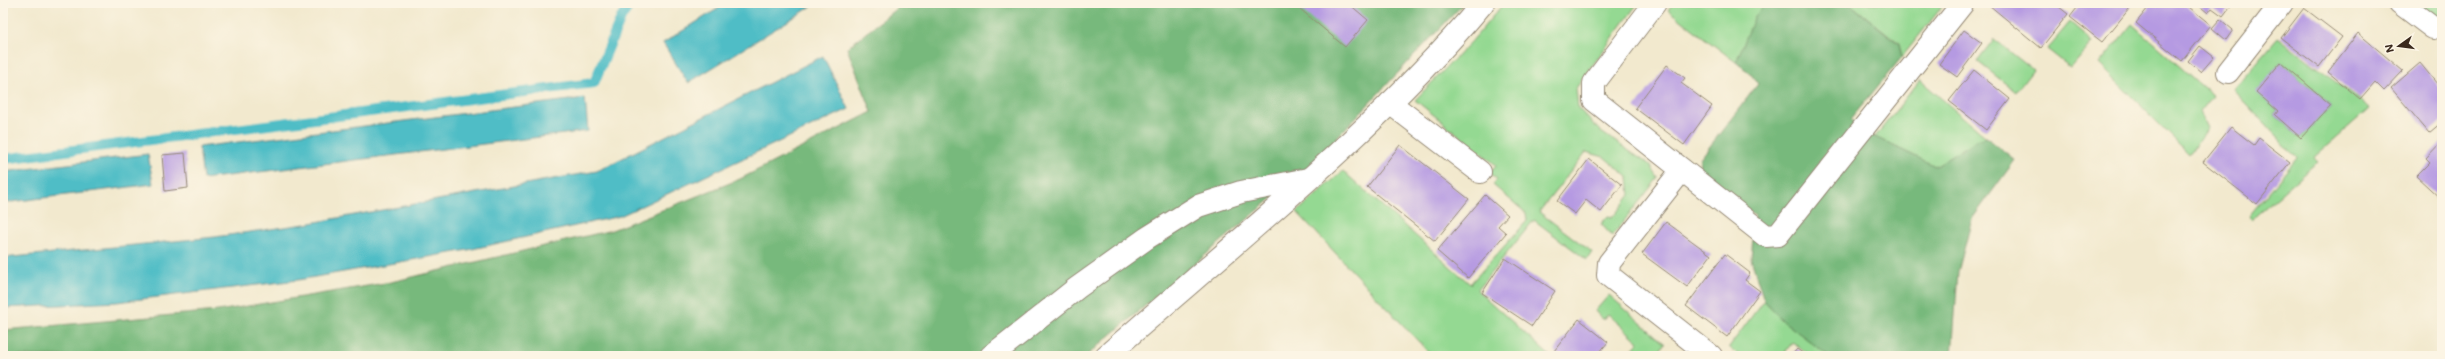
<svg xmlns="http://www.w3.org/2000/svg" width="2445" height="359" font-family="Mali,sans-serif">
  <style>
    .green { fill: #94d992; stroke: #688258; fill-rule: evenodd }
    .forest { fill: #77b97c; stroke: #59724d }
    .water { fill: #4fbdc6; stroke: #457472 }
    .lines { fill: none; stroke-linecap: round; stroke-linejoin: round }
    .stream { stroke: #4fbdc6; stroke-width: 10 }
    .building { fill: #b59ae2 }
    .minor-casing { stroke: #968a76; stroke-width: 24 }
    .minor { stroke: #fff; stroke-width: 22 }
  </style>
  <rect width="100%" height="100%" fill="#fcf5e5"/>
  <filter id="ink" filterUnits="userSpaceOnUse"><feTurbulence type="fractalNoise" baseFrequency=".025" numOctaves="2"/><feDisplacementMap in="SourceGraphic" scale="8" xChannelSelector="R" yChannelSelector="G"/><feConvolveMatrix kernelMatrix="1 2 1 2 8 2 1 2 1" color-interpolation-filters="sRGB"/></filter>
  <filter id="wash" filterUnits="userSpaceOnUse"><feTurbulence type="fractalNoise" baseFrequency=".012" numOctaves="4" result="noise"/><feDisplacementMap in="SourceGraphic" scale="16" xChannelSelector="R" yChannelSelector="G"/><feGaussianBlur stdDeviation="0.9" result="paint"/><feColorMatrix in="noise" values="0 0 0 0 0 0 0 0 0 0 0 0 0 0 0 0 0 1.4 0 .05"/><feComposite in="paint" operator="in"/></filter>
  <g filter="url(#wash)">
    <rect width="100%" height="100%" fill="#f2e9ce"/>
    <g class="green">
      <polygon points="1504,3 1638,3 1576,88 1578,108 1601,132 1650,165 1658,178 1612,236 1601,224 1608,216 1613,217 1630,195 1628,177 1604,157 1586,152 1539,212 1592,252 1587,260 1534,220 1477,290 1550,356 1432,356 1297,212 1343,171 1470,284 1527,221 1526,213 1493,185 1497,179 1489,173 1496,165 1415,100 1472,41"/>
      <polygon points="1673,3 1804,3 1750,73 1668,10"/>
      <polygon points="1849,3 1945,3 1902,57 1899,43"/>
      <polygon points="2426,3 2442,3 2442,23 2421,9"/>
      <polygon points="2070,22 2093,42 2071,68 2047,49"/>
      <polygon points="2132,24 2213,96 2200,112 2208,128 2189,154 2099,64"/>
      <path d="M2278,38l92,70 -57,50 4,4 -65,57 -3,-3 48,-58 -64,-68zM2281,62l50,43 -30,33 -26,-23 3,-4 -21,-20z"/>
      <polygon points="1994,39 2033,70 2016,92 1977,61"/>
      <polygon points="1920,80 1986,137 1977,140 1935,166 1875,137"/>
      <polygon points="1609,295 1665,344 1655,356 1626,356 1639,342 1608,314 1603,320 1595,311"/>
      <polygon points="1764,300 1783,321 1828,355 1813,356 1792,343 1782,356 1740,356 1729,347"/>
    </g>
    <g class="forest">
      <polygon points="903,3 1464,3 1308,168 1086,356 3,356 3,330 218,311 391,282 612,230 740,179 872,112 847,48"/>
      <polygon points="1767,3 1849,3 1899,44 1902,57 1850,120 1875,137 1935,166 1977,140 1986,137 2015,160 1972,219 1958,272 1952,356 1829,356 1783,321 1764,300 1751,259 1755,216 1699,169 1700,159 1758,84 1750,73 1736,62 1755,16"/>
    </g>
    <g class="water">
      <polygon points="727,3 817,3 688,83 663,43"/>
      <polygon points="823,56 849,109 620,216 468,250 298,280 117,302 3,308 3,258 215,237 305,224 597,171"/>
      <polygon points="585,98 588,131 203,179 199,147"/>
      <polygon points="148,154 153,184 3,203 3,172"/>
    </g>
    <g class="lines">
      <polyline class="stream" points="3,159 594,83 621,18 631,3"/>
    </g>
    <g id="blocks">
      <g class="building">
        <polygon points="1304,3 1348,3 1368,20 1345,47 1299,8"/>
        <polygon points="1991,3 2054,3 2068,14 2041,48 1989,5"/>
        <polygon points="2081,3 2134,3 2102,42 2070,17"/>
        <polygon points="2152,3 2184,3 2211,25 2182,61 2136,23"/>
        <polygon points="2196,3 2233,3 2223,16 2212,8 2208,13"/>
        <polygon points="2304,8 2342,37 2319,67 2281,38"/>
        <polygon points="2220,19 2233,30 2226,40 2212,28"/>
        <polygon points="1964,30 1982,43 1957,77 1939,64"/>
        <polygon points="2358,33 2403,71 2384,91 2375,82 2360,99 2328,72"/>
        <polygon points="2200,46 2214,57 2201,72 2188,61"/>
        <polygon points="2281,62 2331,105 2301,138 2275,115 2278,111 2256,92"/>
        <polygon points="2420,63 2442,90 2442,122 2429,133 2391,88"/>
        <polygon points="1667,65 1685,78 1681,83 1712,106 1684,145 1635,108"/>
        <polygon points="1974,70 2010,99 1986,130 1949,101"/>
        <polygon points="2231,127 2254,145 2259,138 2290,162 2257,204 2203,162"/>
        <polygon points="2442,141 2442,200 2416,176 2430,162 2426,158"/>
        <polygon points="1400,145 1469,199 1435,241 1367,187"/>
        <polygon points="185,153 188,188 165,191 162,155"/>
        <polygon points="1589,159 1622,185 1601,212 1586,200 1575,214 1557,201"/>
        <polygon points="1485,195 1508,215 1498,226 1506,233 1468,278 1437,251"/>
        <polygon points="1666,222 1711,255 1687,287 1642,254"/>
        <polygon points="1725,254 1750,273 1745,280 1760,291 1727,337 1686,306"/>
        <polygon points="1505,258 1555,291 1532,326 1482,293"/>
        <polygon points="1579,319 1608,342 1599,353 1603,356 1560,356 1554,351"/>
        <polygon points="1797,349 1807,356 1791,356"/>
      </g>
    </g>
  </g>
  <g filter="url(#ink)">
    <use href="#blocks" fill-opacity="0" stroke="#968a76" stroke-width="1"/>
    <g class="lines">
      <g class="minor-casing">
        <g id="minor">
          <polyline points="1655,3 1594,83 1594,100 1766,236 1778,235 1963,3"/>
          <polyline points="2400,3 2433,28"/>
          <polyline points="2228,72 2282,3"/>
          <polyline points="1390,103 1480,172"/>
          <polyline points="1682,170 1609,263 1608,275 1711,356"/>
          <polyline points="991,356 1077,288 1147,238 1198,206 1241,192 1308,179"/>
          <path d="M1106,356c127,-112 269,-224 377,-353"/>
        </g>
      </g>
      <use href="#minor" class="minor"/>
    </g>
  </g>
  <rect width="2445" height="359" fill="none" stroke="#fcf5e5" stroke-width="16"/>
  <g transform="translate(2399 46) rotate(256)" stroke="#fcf5e5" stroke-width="3" paint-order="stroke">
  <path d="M0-3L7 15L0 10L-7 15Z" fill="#3b2a1e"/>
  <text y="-6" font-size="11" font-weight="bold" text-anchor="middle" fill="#3b2a1e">N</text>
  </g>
</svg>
